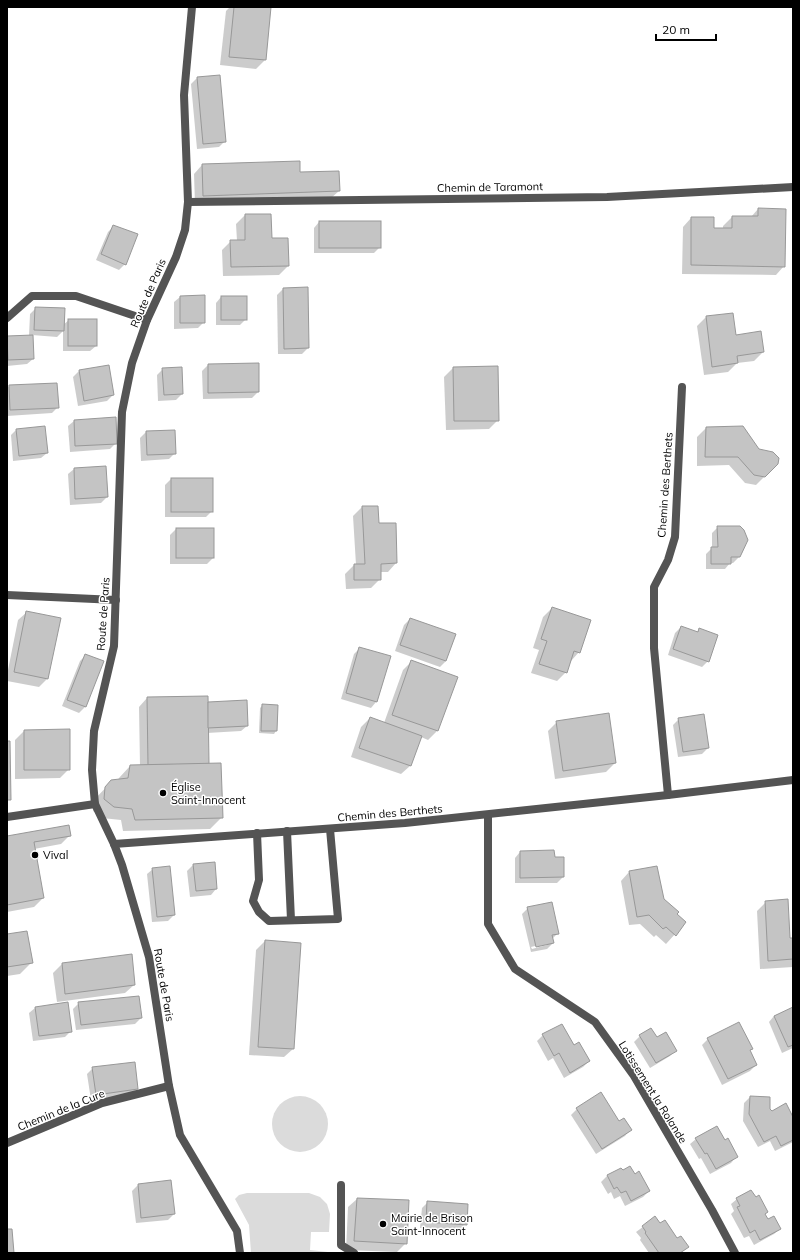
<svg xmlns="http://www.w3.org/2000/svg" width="800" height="1260" font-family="Mulish,sans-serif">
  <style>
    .green { fill: #dbdbdb }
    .shadow { fill: #0003; fill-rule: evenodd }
    .building { fill: #c4c4c4; stroke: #989898 }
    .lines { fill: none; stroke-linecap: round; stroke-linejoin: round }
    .service { stroke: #545454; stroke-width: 8 }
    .minor { stroke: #545454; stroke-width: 8 }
    .tertiary { stroke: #545454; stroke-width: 8 }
    .poi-dot { fill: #000; stroke: #fff; stroke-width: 1.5 }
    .labels { text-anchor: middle; stroke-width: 3; stroke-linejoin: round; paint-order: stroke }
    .street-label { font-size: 11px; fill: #000; stroke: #fff }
    .poi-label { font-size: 11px; fill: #000; stroke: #fff; text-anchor: start }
  </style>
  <rect width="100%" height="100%" fill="#fff"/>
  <g class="green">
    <circle cx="300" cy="1124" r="28"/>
    <polygon points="247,1193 309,1193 320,1197 327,1204 330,1214 329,1232 311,1232 310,1250 337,1253 251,1253 249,1225 235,1199 239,1195"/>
  </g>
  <g class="shadow">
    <polygon points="230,7 270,7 265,60 256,69 220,65 226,11"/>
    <polygon points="197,78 225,141 219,147 197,149 191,84"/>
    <polygon points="202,165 339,191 330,199 195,204 194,174"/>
    <polygon points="758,209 784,266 776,275 682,274 683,227 691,218 713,229 723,229 723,226 732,217 751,217"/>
    <polygon points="245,215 271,239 288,266 279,275 223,276 222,250 231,241 237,241 236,224"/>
    <polygon points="319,222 380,247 374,253 314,253 314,228"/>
    <polygon points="114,226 125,264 119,270 96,260 108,232"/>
    <polygon points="283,289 308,348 302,354 278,354 277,295"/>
    <polygon points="180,297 204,322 198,328 174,329 174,302"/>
    <polygon points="221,297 246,319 240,325 216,325 216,303"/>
    <polygon points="36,308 63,325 69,320 96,346 90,351 63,351 63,331 57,337 32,335 33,359 27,364 7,366 7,337 29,336 30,314"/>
    <polygon points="706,317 763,352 754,361 737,363 728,372 704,375 697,326"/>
    <polygon points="208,365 258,392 252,398 203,399 202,371"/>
    <polygon points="453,368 498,420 489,429 446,430 444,377"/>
    <polygon points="163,369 182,394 176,400 158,401 157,375"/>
    <polygon points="79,371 113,395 107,401 78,406 73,377"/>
    <polygon points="9,386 58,407 52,413 7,416 7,389"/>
    <polygon points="74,421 116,443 110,449 70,452 68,426"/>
    <polygon points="706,428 758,450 777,464 756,485 745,483 729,465 697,466 697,437"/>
    <polygon points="16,430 47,453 41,458 13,461 11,435"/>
    <polygon points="146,432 175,453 169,459 141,461 140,438"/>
    <polygon points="74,469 107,497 101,503 70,505 68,474"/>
    <polygon points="171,479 212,511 206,517 165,517 165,485"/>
    <polygon points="362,507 378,524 396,563 388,572 380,572 380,579 371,588 346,589 345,574 354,565 356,565 353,516"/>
    <polygon points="718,527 739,557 733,563 730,563 725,569 706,569 706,554 712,548 712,533"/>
    <polygon points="176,529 213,529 213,558 207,564 170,564 170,535"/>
    <polygon points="552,608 579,652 571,661 566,672 557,681 531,673 539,650 533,648 543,617"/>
    <polygon points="27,612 48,678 39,687 7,681 7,675 18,620"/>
    <polygon points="410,619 446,661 440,667 395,651 404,625"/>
    <polygon points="681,627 697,632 700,629 708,661 702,667 668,655 675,633"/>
    <polygon points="360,648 376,702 371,708 341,699 354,654"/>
    <polygon points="86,655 103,662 85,707 79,713 62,706 80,661"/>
    <polygon points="411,662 456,677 437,731 428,740 421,737 410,766 401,774 351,757 361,727 370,718 384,723 403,670"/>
    <polygon points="147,698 207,704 247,726 241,731 207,733 208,764 222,817 210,829 123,831 121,820 102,818 93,811 94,800 112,781 118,780 119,778 130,766 140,766 139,707"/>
    <polygon points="263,705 276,731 274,734 259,733 260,708"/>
    <polygon points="679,719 708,748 702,754 678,757 673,725"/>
    <polygon points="557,722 615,763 606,772 555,779 548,731"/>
    <polygon points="24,731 69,769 60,778 15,779 15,740"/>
    <polygon points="70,835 61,844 34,849 43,898 34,907 7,912 7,837"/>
    <polygon points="520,852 554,858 563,877 557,883 515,883 515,858"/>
    <polygon points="193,865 216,889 211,895 190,897 187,871"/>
    <polygon points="153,869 174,915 168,921 152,922 147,874"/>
    <polygon points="629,872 663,900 675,915 685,923 666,944 656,935 654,937 640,924 629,925 621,881"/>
    <polygon points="766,902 789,939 793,939 793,967 760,969 757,911"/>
    <path d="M528,908l30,25 -6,6 1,4 -6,6 -16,3 -9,-38zM547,943v2l-15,4 -1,-2z"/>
    <polygon points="7,935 32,962 20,974 7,976"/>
    <polygon points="265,941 293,1049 284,1057 249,1055 256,950"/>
    <polygon points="131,956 134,985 125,993 57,1002 53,973 62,964"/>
    <polygon points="79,1003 141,1018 135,1024 76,1030 73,1009"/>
    <polygon points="35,1008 71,1031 65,1037 33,1041 29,1013"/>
    <polygon points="793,1008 793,1048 782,1053 769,1022 774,1016"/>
    <polygon points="543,1035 573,1046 589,1061 583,1067 564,1078 553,1058 548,1061 537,1041"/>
    <polygon points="640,1036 656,1038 675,1050 670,1056 650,1068 634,1042"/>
    <polygon points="708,1039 749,1051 756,1065 750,1071 722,1085 702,1045"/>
    <polygon points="93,1068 137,1089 132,1095 91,1100 87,1074"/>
    <polygon points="750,1097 772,1113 793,1119 793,1142 775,1151 770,1141 758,1147 743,1121 744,1103"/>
    <polygon points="577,1109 619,1122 630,1130 625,1136 596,1154 571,1115"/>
    <polygon points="696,1139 725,1141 736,1157 731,1163 710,1174 701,1158 699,1159 690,1144"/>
    <polygon points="621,1169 622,1171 635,1175 649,1191 643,1197 625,1206 620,1196 614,1199 611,1192 608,1194 601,1182 607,1176"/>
    <polygon points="171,1181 174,1214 168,1220 136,1223 132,1191 138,1185"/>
    <polygon points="357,1199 406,1243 397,1252 346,1250 348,1207"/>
    <polygon points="737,1199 767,1212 764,1215 768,1220 780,1229 774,1234 754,1245 749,1236 744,1238 731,1214 734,1211 731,1204"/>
    <polygon points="428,1202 466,1224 460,1230 420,1228 422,1208"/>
    <polygon points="655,1218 660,1224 687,1247 681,1253 649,1253 640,1240 641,1238 636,1232"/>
  </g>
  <g class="building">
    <polygon points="234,7 271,7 266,60 229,57"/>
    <polygon points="220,75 226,142 203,144 197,77"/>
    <polygon points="300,161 300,172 339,171 340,191 203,196 202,164"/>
    <polygon points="758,208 786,209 785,267 691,265 691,217 714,217 714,228 732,228 732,216 758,216"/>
    <polygon points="245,214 271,214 272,238 288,238 289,266 231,267 230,240 245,240"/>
    <rect x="319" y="221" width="62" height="27"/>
    <polygon points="113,225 138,234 126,265 101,254"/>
    <polygon points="308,287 309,348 284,349 283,288"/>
    <polygon points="205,295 205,323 180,323 180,296"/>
    <rect x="221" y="296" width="26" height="24"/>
    <polygon points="35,307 65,308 64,331 34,330"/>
    <polygon points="733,313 736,335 761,331 764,352 737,356 738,363 712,367 706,316"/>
    <rect x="68" y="319" width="29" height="27"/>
    <polygon points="33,335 34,359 8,360 7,336"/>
    <polygon points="259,363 259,392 208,393 208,364"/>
    <polygon points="109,365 114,395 84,401 79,370"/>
    <polygon points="498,366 499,421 454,421 453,367"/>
    <polygon points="182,367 183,394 164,395 162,368"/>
    <polygon points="57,383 59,408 10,410 9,385"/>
    <polygon points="116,417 117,444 75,446 74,420"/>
    <polygon points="45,426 48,453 19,456 16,429"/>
    <polygon points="743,426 759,449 773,452 779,458 778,464 765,477 754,475 738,457 705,457 706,427"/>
    <polygon points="175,430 176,454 147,455 146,431"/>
    <polygon points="106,466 108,497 75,499 74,468"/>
    <rect x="171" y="478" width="42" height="34"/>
    <polygon points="362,506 378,506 379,523 396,523 397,563 381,564 381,580 354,580 354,564 365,564"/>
    <polygon points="717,526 740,526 744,530 748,540 740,557 731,557 731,564 711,564 711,547 718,547"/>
    <rect x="176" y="528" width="38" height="30"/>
    <polygon points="552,607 591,620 580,653 574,651 567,673 539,664 547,641 541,639"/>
    <polygon points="26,611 61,618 48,679 14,672"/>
    <polygon points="410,618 456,634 446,661 400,645"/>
    <polygon points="681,626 698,632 699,628 718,635 709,662 673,649"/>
    <polygon points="359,647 391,656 377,702 346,693"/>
    <polygon points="85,654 104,661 86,707 67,700"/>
    <polygon points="411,660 458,677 438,731 392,715"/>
    <polygon points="208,696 209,764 148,765 147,697"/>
    <polygon points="247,700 248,726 208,728 208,702"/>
    <polygon points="262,704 278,705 277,731 261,731"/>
    <polygon points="609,713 616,763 563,771 556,721"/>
    <polygon points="704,714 709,748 683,752 678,718"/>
    <polygon points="370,717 422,736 411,766 359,748"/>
    <polygon points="70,729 70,770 24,770 24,730"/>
    <polygon points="7,741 10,741 11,800 7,800"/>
    <polygon points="221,763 223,818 135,820 132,809 114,807 104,799 105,787 111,780 128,778 130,765"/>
    <polygon points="69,825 71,836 34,842 44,898 7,905 7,836"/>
    <polygon points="554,850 555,857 564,857 564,877 520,878 520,851"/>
    <polygon points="215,862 217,889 196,891 193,864"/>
    <polygon points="170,866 175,915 157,917 152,868"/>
    <polygon points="657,866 664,899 679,912 677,914 686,922 676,936 666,927 663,929 649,915 637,917 629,871"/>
    <polygon points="788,899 790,938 793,938 793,959 768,961 765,901"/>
    <polygon points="552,902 559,934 552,935 554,943 536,947 527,907"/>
    <polygon points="27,931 33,963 7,967 7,934"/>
    <polygon points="265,940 301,943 294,1049 258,1047"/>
    <polygon points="132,954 135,985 65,994 62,963"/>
    <polygon points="139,996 142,1018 81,1025 78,1002"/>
    <polygon points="68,1002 72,1032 39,1036 35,1007"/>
    <polygon points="793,1007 793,1045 788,1047 774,1016"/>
    <polygon points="739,1022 753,1049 750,1050 757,1065 728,1079 707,1038"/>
    <polygon points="562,1024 574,1045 579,1042 590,1061 570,1073 559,1053 554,1056 542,1034"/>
    <polygon points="651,1028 657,1037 666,1032 677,1051 656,1063 639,1035"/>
    <polygon points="135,1062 138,1089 96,1095 92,1067"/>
    <polygon points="601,1092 619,1121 624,1118 632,1130 602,1149 576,1108"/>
    <polygon points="750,1096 770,1097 770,1109 772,1111 786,1103 793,1117 793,1140 781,1146 776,1136 764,1142 749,1114"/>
    <polygon points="717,1126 725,1140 728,1138 738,1157 716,1169 707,1153 705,1154 695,1138"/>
    <polygon points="630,1166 635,1174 639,1171 650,1191 631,1201 626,1191 621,1193 617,1187 614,1189 607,1175 621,1168 623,1170"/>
    <polygon points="171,1180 175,1214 141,1218 138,1184"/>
    <polygon points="751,1190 756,1197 759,1195 768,1212 765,1214 768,1219 774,1216 781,1229 760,1240 755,1230 750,1233 737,1207 740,1206 736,1198"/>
    <polygon points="357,1198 409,1200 407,1244 354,1241"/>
    <polygon points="427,1201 468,1204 467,1225 426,1222"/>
    <polygon points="655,1216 660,1223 665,1220 677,1238 681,1236 689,1247 680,1253 659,1253 645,1233 646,1232 642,1226"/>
    <polygon points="7,1229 12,1229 14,1253 7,1253"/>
  </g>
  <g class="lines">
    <polyline class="service" points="287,831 291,920"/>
    <g class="minor">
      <polyline points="188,202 607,197 793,187"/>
      <polyline points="7,318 32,296 76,296 147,320"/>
      <polyline points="7,595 116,600"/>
      <polyline points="668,795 654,648 654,587 668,560 675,537 682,387"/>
      <polyline points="488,815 488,924 515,969 595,1022 634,1076 712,1210 735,1253"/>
      <polyline points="7,817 95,804"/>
      <polyline points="257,833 259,880 253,901 259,912 269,921 338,919 330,829"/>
      <polyline points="114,844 405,823 668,795 793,780"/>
      <polyline points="7,1143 102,1103 169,1086"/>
      <polyline points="341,1185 341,1245 354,1253"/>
    </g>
    <polyline class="tertiary" points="192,7 184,95 188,202 185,230 176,257 147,320 132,363 122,412 114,646 94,731 92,770 95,804 114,844 122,865 149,957 169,1086 180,1135 237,1231 240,1253"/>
  </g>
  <g class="poi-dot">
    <circle cx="163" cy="793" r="4"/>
    <circle cx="35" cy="855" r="4"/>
    <circle cx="383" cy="1224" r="4"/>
  </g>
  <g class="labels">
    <g class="street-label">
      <text transform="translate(490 187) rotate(-1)" y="4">Chemin de Taramont</text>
      <text transform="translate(148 293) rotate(-67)" y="4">Route de Paris</text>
      <text transform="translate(665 485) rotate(-86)" y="4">Chemin des Berthets</text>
      <text transform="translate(103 614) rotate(-86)" y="4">Route de Paris</text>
      <text transform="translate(390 813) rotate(-5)" y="4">Chemin des Berthets</text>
      <text transform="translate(164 985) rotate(80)" y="4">Route de Paris</text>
      <text transform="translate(653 1092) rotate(58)" y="4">Lotissement la Rolande</text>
      <text transform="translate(61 1110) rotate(-22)" y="4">Chemin de la Cure</text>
    </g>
    <g class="poi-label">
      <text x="171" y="791">Église<tspan x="171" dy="13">Saint-Innocent</tspan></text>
      <text x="43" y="859">Vival</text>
      <text x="391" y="1222">Mairie de Brison<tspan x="391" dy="13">Saint-Innocent</tspan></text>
    </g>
  </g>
  <rect width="800" height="1260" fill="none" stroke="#000000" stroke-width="16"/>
  <path d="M656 34v6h60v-6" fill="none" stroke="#000000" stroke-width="2"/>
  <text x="662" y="34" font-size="12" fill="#000000" stroke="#ffffff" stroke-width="3" paint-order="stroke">20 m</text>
</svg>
